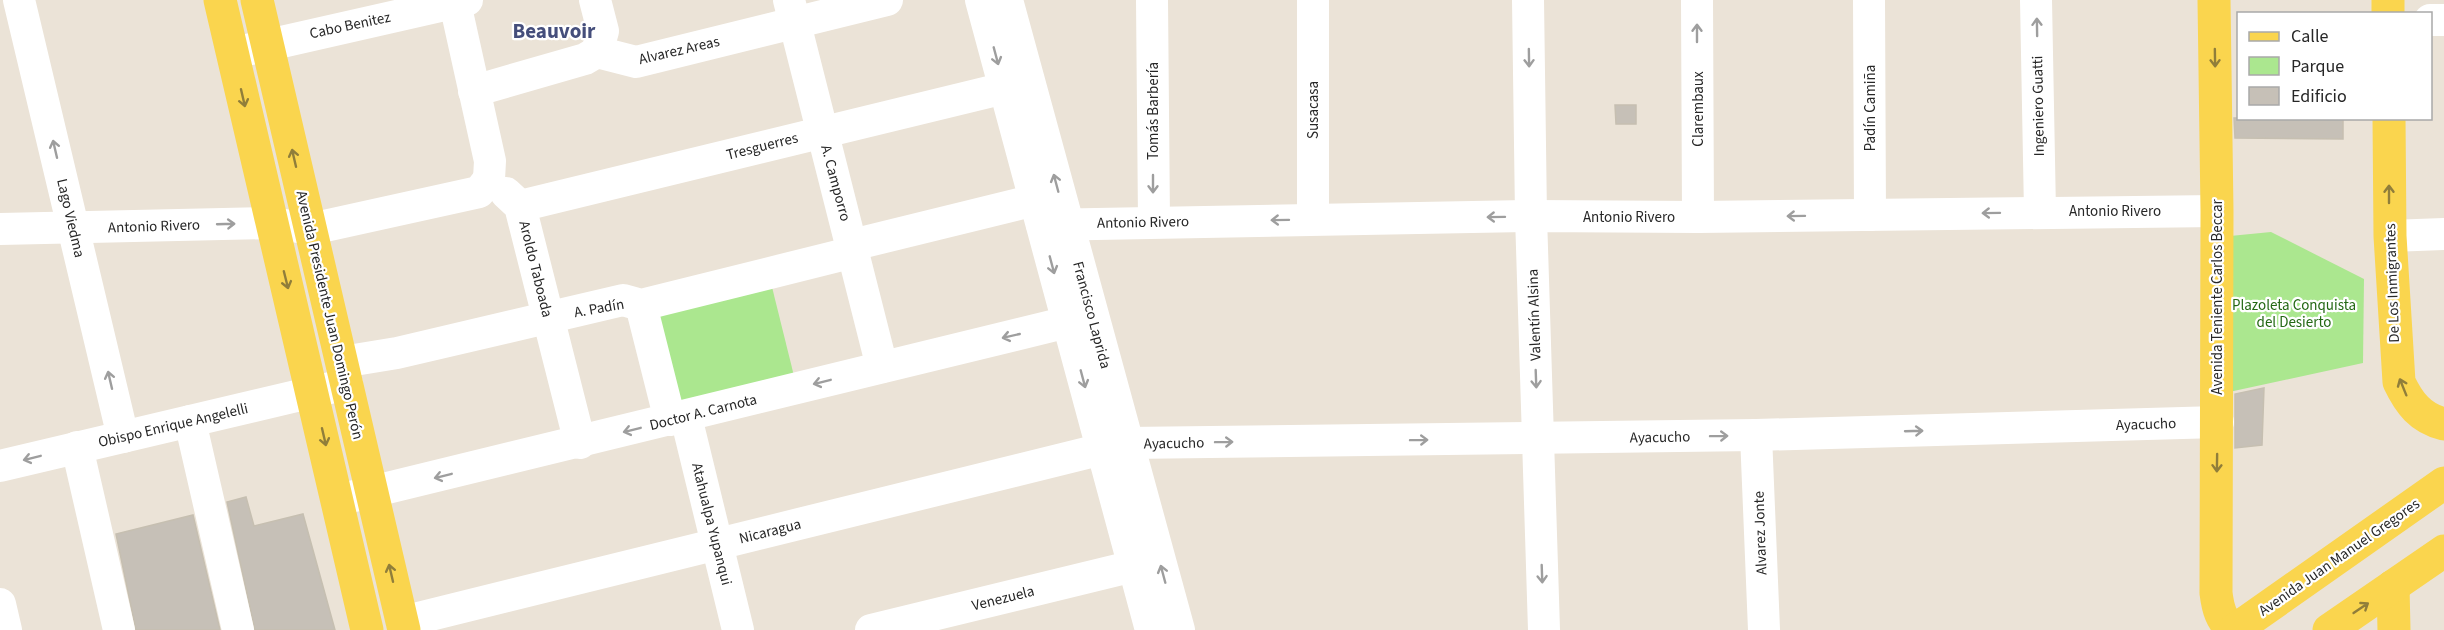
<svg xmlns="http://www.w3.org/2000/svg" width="2444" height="630" font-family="'Source Sans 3',sans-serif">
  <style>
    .green { fill: #abe78f }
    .building { fill: #c6c0b7; stroke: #c6bfb1; stroke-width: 1.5 }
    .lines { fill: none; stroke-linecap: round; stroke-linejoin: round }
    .minor { stroke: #fff; stroke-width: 32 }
    .major { stroke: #fad54e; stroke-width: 33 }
    .oneway { stroke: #9e9e9e }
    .oneway2 { stroke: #907e3a }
    .labels { text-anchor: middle; stroke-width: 4.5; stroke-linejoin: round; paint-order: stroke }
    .street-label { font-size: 15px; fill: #272727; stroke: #fff }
    .park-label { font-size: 15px; fill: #246814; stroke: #fff }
    .district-label { font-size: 21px; font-weight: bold; fill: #454e7b; stroke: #fff }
  </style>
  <rect width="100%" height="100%" fill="#ebe3d7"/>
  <g class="green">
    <polygon points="2271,232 2364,279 2363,363 2229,392 2230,236"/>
    <polygon points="771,283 795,380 681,409 657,311"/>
  </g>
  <g class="building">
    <polygon points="1615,105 1636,105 1636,124 1616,124"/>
    <polygon points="2234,118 2343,118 2343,139 2235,138"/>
    <polygon points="2264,388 2262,445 2235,448 2235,394"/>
    <polygon points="246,497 254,526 303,514 335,630 255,630 227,502"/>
    <polygon points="193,515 220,630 136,630 116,534"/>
  </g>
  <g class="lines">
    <g class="minor">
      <polyline points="19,0 123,437"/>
      <polyline points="595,0 603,31 597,52"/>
      <polyline points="789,0 882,367"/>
      <polyline points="981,0 1151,630"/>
      <polyline points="1007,0 1179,630"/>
      <polyline points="1152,0 1154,221"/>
      <polyline points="1313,0 1313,219"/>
      <polyline points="1528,0 1531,216 1544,630"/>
      <polyline points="1697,0 1698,217"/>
      <polyline points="1869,0 1870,215"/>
      <polyline points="2036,0 2040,212"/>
      <polyline points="455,3 490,161 489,179"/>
      <polyline points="2430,20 2444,20"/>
      <polyline points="233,53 467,0"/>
      <polyline points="474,91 585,59 597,52 636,62 887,0"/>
      <polyline points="506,193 520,206 580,443"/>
      <polyline points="520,206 1005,88"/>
      <polyline points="1042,225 1531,216 1698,217 2217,211"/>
      <polyline points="0,229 272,223 311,229 479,192 489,179"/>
      <polyline points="2390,236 2444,234"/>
      <polyline points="852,245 1035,200"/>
      <polyline points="641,305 670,420"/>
      <polyline points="342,362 397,353 623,300 641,305 854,252"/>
      <polyline points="686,417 738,630"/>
      <polyline points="190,421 238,630"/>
      <polyline points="1756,435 1764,630"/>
      <polyline points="77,447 119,630"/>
      <polyline points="0,466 347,384"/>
      <polyline points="338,500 1068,322"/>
      <polyline points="0,604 6,630"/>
      <polyline points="402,622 1127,443 1756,435 2218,422"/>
      <polyline points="871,630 1134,566"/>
    </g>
    <g class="major">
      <polyline points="220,0 367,630"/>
      <polyline points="257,0 404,630"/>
      <path d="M2214,0l3,211 -1,382c2,16 5,27 17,37"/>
      <polyline points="2388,0 2388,14"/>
      <path d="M2389,118l1,118 9,146c10,21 21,36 45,42"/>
      <polyline points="2393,586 2394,630"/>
      <polyline points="2235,630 2444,483"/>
      <polyline points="2329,630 2444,551"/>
    </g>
  </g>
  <defs><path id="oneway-shaft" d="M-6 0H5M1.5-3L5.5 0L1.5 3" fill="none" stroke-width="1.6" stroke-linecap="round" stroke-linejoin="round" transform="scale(1.5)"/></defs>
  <g class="oneway">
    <use href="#oneway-shaft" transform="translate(2037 27) rotate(-91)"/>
    <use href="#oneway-shaft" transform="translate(1697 33) rotate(-90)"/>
    <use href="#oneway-shaft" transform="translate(996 56) rotate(75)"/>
    <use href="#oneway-shaft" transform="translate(1529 58) rotate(89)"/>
    <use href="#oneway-shaft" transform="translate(55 149) rotate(-103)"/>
    <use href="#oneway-shaft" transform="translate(1056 183) rotate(-105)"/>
    <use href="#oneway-shaft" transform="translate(1153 184) rotate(90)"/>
    <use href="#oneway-shaft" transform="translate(1991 213) rotate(179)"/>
    <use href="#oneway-shaft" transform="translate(1796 216) rotate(179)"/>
    <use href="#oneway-shaft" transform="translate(1496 217) rotate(179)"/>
    <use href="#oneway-shaft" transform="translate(1280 220) rotate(179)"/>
    <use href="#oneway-shaft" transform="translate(226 224) rotate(-2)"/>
    <use href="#oneway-shaft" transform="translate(1052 265) rotate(75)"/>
    <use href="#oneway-shaft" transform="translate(1011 336) rotate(167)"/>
    <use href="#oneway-shaft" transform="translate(1083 379) rotate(75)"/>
    <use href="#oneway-shaft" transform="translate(1536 379) rotate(88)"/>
    <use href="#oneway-shaft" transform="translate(110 380) rotate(-103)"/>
    <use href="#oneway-shaft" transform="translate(822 382) rotate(166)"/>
    <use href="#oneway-shaft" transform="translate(632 430) rotate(166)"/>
    <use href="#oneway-shaft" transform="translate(1914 431) rotate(-2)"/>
    <use href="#oneway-shaft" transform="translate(1719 436) rotate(-1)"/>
    <use href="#oneway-shaft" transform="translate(1419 440) rotate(-1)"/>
    <use href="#oneway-shaft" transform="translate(1224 442) rotate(-1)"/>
    <use href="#oneway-shaft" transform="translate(32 458) rotate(166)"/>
    <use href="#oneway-shaft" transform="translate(443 476) rotate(166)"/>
    <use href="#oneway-shaft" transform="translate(1163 574) rotate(-105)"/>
    <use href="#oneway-shaft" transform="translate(1542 574) rotate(88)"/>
  </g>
  <g class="oneway2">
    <use href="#oneway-shaft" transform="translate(2215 58) rotate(89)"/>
    <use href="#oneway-shaft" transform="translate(243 98) rotate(77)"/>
    <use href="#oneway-shaft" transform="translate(294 158) rotate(-103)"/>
    <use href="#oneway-shaft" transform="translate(2389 194) rotate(-90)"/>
    <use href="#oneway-shaft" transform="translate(286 280) rotate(76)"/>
    <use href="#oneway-shaft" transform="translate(2403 387) rotate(-112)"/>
    <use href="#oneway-shaft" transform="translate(324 437) rotate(77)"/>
    <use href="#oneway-shaft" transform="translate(2217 463) rotate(91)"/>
    <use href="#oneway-shaft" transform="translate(391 573) rotate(-103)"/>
    <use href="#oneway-shaft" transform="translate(2361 608) rotate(-34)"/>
  </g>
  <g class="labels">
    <g class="street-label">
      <text transform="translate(350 25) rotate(-12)" y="5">Cabo Benitez</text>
      <text transform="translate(679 50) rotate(-13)" y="5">Alvarez Areas</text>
      <text transform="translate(2038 106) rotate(-91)" y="5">Ingeniero Guatti</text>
      <text transform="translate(1870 108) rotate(-90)" y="5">Padín Camiña</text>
      <text transform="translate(1698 109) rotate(-90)" y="5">Clarembaux</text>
      <text transform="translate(1313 110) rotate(-90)" y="5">Susacasa</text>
      <text transform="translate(1153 111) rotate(-90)" y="5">Tomás Barbería</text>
      <text transform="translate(762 146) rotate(-14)" y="5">Tresguerres</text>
      <text transform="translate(836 183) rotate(75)" y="5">A. Camporro</text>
      <text x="2115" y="216">Antonio Rivero</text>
      <text x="1629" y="222">Antonio Rivero</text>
      <text transform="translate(71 218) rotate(77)" y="5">Lago Viedma</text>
      <text transform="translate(1143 222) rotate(-1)" y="5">Antonio Rivero</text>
      <text transform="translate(154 226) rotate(-2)" y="5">Antonio Rivero</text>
      <text transform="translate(536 269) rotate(76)" y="5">Aroldo Taboada</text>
      <text transform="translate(2392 283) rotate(-92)" y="5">De Los Inmigrantes</text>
      <text transform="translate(2217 297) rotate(-90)" y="5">Avenida Teniente Carlos Beccar</text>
      <text transform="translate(599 308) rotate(-10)" y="5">A. Padín</text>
      <text transform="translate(330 315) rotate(77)" y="5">Avenida Presidente Juan Domingo Perón</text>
      <text transform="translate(1092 315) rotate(75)" y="5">Francisco Laprida</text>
      <text transform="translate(1534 315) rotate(-92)" y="5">Valentín Alsina</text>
      <text transform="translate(703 412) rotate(-14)" y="5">Doctor A. Carnota</text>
      <text transform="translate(2146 424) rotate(-2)" y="5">Ayacucho</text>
      <text transform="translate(173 425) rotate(-13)" y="5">Obispo Enrique Angelelli</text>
      <text transform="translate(1660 437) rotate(-1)" y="5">Ayacucho</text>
      <text transform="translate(1174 443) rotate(-1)" y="5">Ayacucho</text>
      <text transform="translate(712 524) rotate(76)" y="5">Atahualpa Yupanqui</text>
      <text transform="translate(770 531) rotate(-14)" y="5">Nicaragua</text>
      <text transform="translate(1760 533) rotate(-92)" y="5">Alvarez Jonte</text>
      <text transform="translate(2339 557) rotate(-35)" y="5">Avenida Juan Manuel Gregores</text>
      <text transform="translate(1003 598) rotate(-14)" y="5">Venezuela</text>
    </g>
    <g class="park-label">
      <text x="2294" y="310">Plazoleta Conquista<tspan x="2294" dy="17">del Desierto</tspan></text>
    </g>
    <g class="district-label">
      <text x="554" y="38">Beauvoir</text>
    </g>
  </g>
  <rect x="2237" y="12" width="195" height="108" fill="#ffffff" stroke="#a9a9a9" stroke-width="1.5"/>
  <rect x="2249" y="32" width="30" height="9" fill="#fad54e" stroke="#a9a9a9" stroke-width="1.5"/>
  <text x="2291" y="42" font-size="18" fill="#272727">Calle</text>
  <rect x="2249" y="57" width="30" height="18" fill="#abe78f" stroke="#a9a9a9" stroke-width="1.5"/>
  <text x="2291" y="72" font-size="18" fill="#272727">Parque</text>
  <rect x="2249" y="87" width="30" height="18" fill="#c6c0b7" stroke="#a9a9a9" stroke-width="1.5"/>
  <text x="2291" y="102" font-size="18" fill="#272727">Edificio</text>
</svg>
